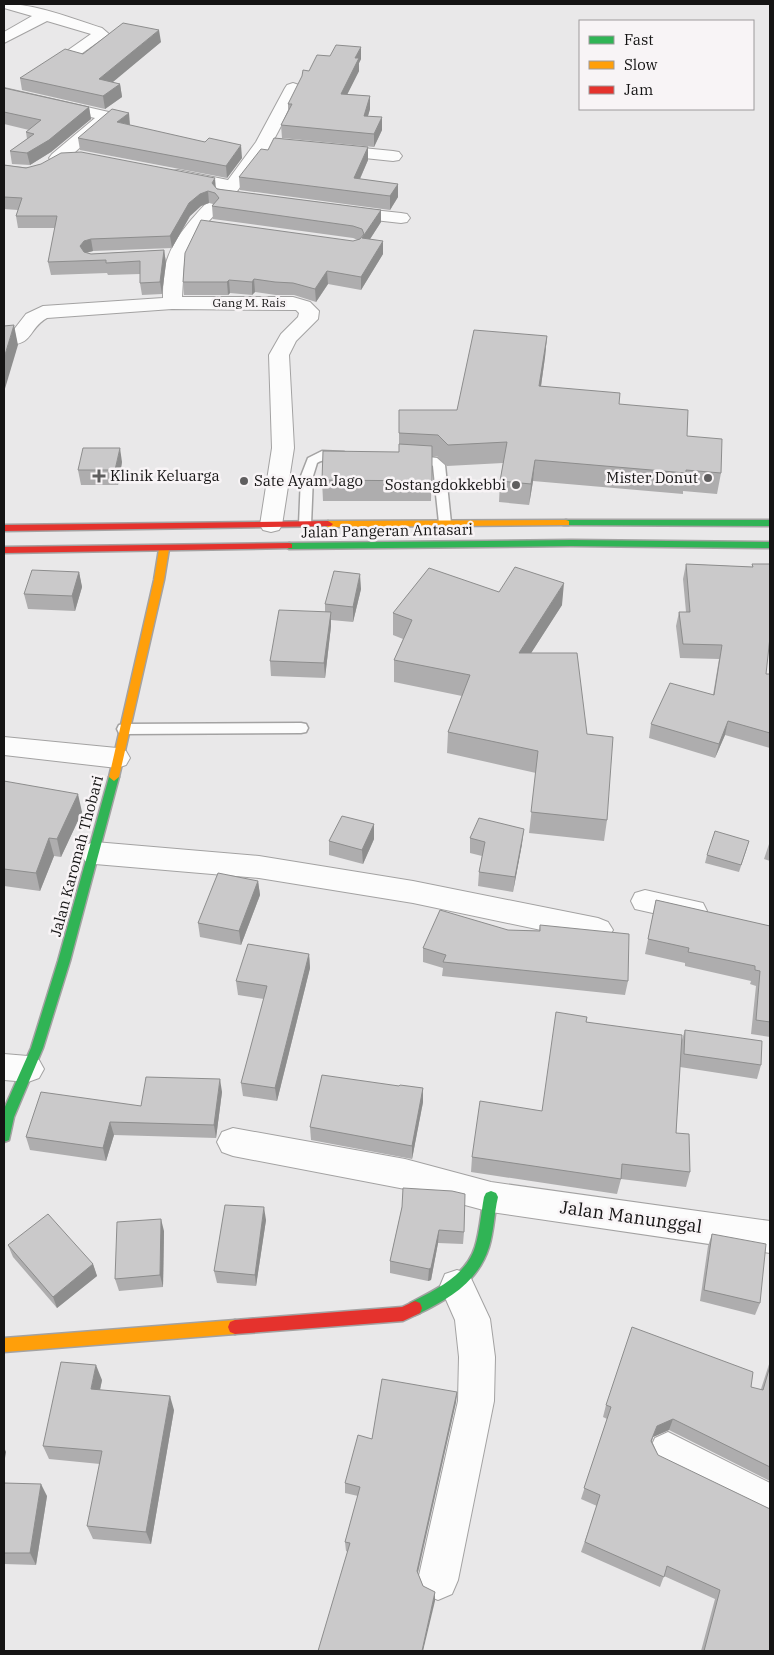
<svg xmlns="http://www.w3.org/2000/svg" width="774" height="1655" font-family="'IBM Plex Serif',serif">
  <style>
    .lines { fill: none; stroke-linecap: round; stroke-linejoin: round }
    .lane-casing { stroke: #a3a2a2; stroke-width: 3 }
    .street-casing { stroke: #a3a2a2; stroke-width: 2 }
    .fast-casing { stroke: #a3a2a2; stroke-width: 3 }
    .slow-casing { stroke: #a3a2a2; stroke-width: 3 }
    .jam-casing { stroke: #a3a2a2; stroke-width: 3 }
    .lane { fill: #fcfcfc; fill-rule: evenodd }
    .street { fill: #fcfcfc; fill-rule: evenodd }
    .fast { fill: #30b455; fill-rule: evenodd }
    .slow { fill: #ff9f0a; fill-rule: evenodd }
    .jam { fill: #e5322d; fill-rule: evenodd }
    .wall { fill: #aeadae }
    .shaded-wall { fill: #8d8d8d }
    .building { fill: #cac9ca; stroke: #8d8d8d }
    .poi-dot { fill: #5f5e5f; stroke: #f8f4f6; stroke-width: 2 }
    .labels { text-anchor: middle; stroke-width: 5; stroke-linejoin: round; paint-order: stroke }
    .far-street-label { font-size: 12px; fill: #151414; stroke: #f8f4f6 }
    .poi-label { font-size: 15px; fill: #151414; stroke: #f8f4f6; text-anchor: start }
    .street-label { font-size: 15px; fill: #151414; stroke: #f8f4f6 }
    .near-street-label { font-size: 18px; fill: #151414; stroke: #f8f4f6 }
  </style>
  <rect width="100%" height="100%" fill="#e9e8e9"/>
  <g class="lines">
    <g class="lane-casing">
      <g id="lane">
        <path d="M322,451l22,1 6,4c-8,7 -22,0 -33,7l-4,13 -2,49 -6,4 -6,-4 2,-49 7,-18z"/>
        <polygon points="412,455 437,458 445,465 451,523 449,526 445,527 439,523 433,466 430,464 408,462 406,459"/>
        <polygon points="301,723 306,724 308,728 306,732 301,733 124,734 119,733 117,729 119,725 124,724"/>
      </g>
    </g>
    <g class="street-casing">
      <g id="street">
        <path d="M4,4c33,0 66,14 98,24l7,6 -35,25h-10l-3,-3 3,-3 27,-19 -44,-13 -43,22v-11l28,-16 -28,-8z"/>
        <path d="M293,83l6,2 2,3 -31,59 -32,43 -33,35 -11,16 -10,23 -2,33h111l17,5 9,9 -1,8 -22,22 -7,14 5,93 -12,77 -3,5 -8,2 -8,-2 -3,-5 12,-77 -3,-93 12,-21 17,-17 1,-4 -3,-3 -124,-1 -125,9c-20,11 -12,28 -43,27v-12l8,-1 14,-18 17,-8 120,-8c0,-10 0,-21 2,-31 7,-31 34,-56 55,-78l-48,-10 -3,-4 3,-4 6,-1 50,10 28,-38 29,-54 2,-3z"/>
        <polygon points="4,88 113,113 115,116 64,162 58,163 52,162 49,158 52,154 95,118 4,98"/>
        <polygon points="332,145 393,151 399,152 402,156 399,160 393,161 326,154 324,150 326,146"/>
        <polygon points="345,207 401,213 407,214 410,218 407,222 401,223 339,216 336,212 339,208"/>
        <polygon points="4,737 117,748 126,751 130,758 126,765 117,768 4,755"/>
        <polygon points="95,842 259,856 413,881 598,918 608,922 613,930 608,938 598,942 413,903 259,878 95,864 85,861 81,853 85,845"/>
        <polygon points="645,890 703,903 707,911 703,919 693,922 635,909 631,901 635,893"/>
        <polygon points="4,1054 28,1056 39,1060 44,1069 39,1078 28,1082 4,1080"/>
        <polygon points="233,1128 405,1159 491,1182 770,1221 770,1253 491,1212 405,1189 233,1156 222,1152 217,1142 222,1132"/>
        <polygon points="457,1270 469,1274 490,1319 495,1357 494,1401 458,1580 452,1594 438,1600 424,1594 418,1580 458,1401 459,1357 455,1320 440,1286 445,1274"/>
        <polygon points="668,1432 770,1483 770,1522 655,1464 649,1451 655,1438"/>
      </g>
    </g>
    <g class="fast-casing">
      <g id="fast">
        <polygon points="566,520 770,520 770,526 563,525 563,521"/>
        <polygon points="571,540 770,542 770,548 571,546 289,549 284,546 289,543"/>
        <polygon points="114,773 119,777 70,961 43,1048 14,1117 9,1140 4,1142 4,1109 31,1048 58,961 109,777"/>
        <path d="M491,1191l5,2 2,4c-4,17 -4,34 -9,50 -11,35 -39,51 -69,66l-5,2 -5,-2 -2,-5 2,-5c25,-13 56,-27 65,-56 5,-16 6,-34 9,-50l2,-4z"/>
      </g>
    </g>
    <g class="slow-casing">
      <g id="slow">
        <polygon points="566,520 569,521 569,525 328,527 323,524 328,521"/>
        <polygon points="164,546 169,549 164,580 119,777 114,781 109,777 154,580 159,549"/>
        <polygon points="235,1320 240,1322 242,1327 240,1332 235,1334 4,1352 4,1338"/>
      </g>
    </g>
    <g class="jam-casing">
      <g id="jam">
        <polygon points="328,521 333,524 331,526 4,531 4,525"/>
        <polygon points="289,543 292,544 292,548 4,553 4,547"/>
        <polygon points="415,1301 420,1303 422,1308 420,1313 403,1321 235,1334 230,1332 228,1327 230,1322 235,1320 402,1307"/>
      </g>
    </g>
    <use href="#lane" class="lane"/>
    <use href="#street" class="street"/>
    <use href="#fast" class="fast"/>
    <use href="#slow" class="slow"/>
    <use href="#jam" class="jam"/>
  </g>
  <g class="wall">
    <polygon points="161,42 112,82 120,84 122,97 105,109 22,90 20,78 83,54"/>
    <polygon points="361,59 359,63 359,71 347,94 370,96 370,109 368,116 382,130 374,147 282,138 281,125 288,110 288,104 309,71"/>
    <polygon points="4,88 89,107 91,119 51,152 30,165 12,164 10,151 27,139 26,132 29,130 4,124"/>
    <polygon points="130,125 242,158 227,178 80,150 78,138"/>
    <polygon points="368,147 368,160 360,179 398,184 398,197 390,210 240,190 239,177 268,150"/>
    <polygon points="4,165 216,188 217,189 381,210 381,222 370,239 383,254 361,290 328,284 316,302 294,295 276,295 255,292 252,295 230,293 228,295 184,295 183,282 358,240 353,238 213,219 212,206 213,204 209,203 201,206 190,216 172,248 93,251 86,253 91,254 164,250 166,263 162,294 142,295 140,283 140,274 108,275 107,273 51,275 48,262 55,228 18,228 16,216 18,210 4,209"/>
    <polygon points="547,336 545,357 541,386 619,404 687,436 721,473 717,494 683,491 683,494 533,481 529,505 499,502 500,481 503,463 447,466 437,456 432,456 431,501 323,501 322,480 399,452 399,410 457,410"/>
    <polygon points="122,462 118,485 81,485 78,470"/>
    <polygon points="686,564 752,567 752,564 766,674 770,674 770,748 725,735 715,758 649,738 651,724 713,695 719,659 680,658 676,626 679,612 686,612 683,579"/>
    <polygon points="79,572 82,587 75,611 28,609 24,594"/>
    <polygon points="361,589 353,622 331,620 331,626 325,678 271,676 270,661 325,612 325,604"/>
    <polygon points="499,592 562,605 531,653 587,734 607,820 604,841 529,833 536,773 447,753 448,732 462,696 394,682 394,660 403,639 393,635 393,613"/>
    <polygon points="4,781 82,812 61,857 54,856 40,891 4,886"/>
    <polygon points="374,824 374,839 363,864 329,855 329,841"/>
    <polygon points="470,838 522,844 513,892 478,886 479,872 482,856 470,853"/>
    <polygon points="770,841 770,861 764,859"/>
    <polygon points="747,848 739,872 705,863 707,855"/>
    <polygon points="258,881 260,895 241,945 200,937 198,923"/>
    <polygon points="656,900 770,926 770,1037 751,1034 756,986 750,984 751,981 685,966 685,963 645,954"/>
    <polygon points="540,925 628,981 625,995 442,976 443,968 423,962 423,948 508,930 539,931"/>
    <polygon points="309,954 310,968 277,1101 243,1096 241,1083 264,999 238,995 236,981"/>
    <polygon points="586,1022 681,1043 685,1030 761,1065 757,1079 680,1067 676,1133 690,1172 686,1187 621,1179 617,1194 471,1172 472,1157 542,1111"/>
    <polygon points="399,1086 423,1088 423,1102 412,1159 311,1140 310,1127"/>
    <polygon points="222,1092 216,1138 114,1135 106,1161 30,1150 26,1137 141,1106"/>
    <polygon points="402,1207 464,1232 463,1244 438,1243 431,1280 428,1281 390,1273 390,1261"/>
    <polygon points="266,1220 256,1286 217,1283 214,1271"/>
    <polygon points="164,1231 163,1287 119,1291 115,1279"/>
    <polygon points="712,1234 760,1303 755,1315 700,1301 708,1246"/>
    <polygon points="8,1245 93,1264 97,1276 57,1308 13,1257"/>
    <polygon points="770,1361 770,1481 669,1430 653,1437 652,1441 658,1455 770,1651 701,1651 715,1599 664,1576 660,1587 581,1552 597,1506 581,1499 607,1419 603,1417 606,1405 761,1389"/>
    <polygon points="102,1380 100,1390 174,1410 151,1544 93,1539 87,1526 100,1464 49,1459 43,1446"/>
    <polygon points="457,1392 456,1402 418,1573 423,1586 435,1601 346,1551 345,1542 358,1496 345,1493 345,1483 372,1439"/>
    <polygon points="4,1483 47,1496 36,1565 4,1564"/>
  </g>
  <g class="shaded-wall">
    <polygon points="159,30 161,42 101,92 99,79"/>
    <polygon points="361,47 361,59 359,63 359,71 341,107 341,94 355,58"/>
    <polygon points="120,84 122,97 105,109 103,96"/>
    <polygon points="370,96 370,109 364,129 364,116"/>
    <polygon points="89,107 91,119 51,152 30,165 27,153"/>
    <polygon points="129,113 130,125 117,122"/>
    <polygon points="382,117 382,130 374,147 374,134"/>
    <polygon points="241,145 242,158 227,178 226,166"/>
    <polygon points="368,147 368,160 354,192 354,178"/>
    <polygon points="215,178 216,190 212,183"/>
    <polygon points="398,184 398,197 390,210 390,196"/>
    <polygon points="208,191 209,203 201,206 190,216 172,248 170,236 189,203 200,194"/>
    <polygon points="381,210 381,222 363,250 362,238"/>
    <polygon points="91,239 93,251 85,253 82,258 80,246 84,241"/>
    <polygon points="383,241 383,254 361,290 361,277"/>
    <polygon points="164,250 166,263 162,294 160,282"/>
    <polygon points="327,271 328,284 316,302 315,289"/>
    <polygon points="254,279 255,292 252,295 252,282"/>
    <polygon points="229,280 230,293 228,295 227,282"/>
    <polygon points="14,325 18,345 4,392 4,358"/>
    <polygon points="547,336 545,357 538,407 539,386"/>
    <polygon points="120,448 122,462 118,485 115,470"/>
    <polygon points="535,460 533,481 529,505 531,484"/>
    <polygon points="79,572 82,587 75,611 72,596"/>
    <polygon points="360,574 361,589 353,622 353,607"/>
    <polygon points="564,583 562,605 517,675 519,653"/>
    <polygon points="331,612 331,626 325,678 324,663"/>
    <polygon points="728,721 725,735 715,758 719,744"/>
    <polygon points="78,794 82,812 61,857 57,839"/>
    <polygon points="374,824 374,839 363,864 362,850"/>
    <polygon points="524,829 522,844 513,892 515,877"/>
    <polygon points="49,838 54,856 40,891 36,873"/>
    <polygon points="258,881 260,895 241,945 239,931"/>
    <polygon points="309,954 310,968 277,1101 275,1088"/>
    <polygon points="220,1079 222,1092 216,1138 214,1125"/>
    <polygon points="423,1088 423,1102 412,1159 412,1146"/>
    <polygon points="110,1122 114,1135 106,1161 103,1148"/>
    <polygon points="264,1207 266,1220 256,1286 255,1275"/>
    <polygon points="161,1219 164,1231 163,1287 160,1275"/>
    <polygon points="439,1230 438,1243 431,1280 428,1281 429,1269"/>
    <polygon points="93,1264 97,1276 57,1308 53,1297"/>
    <polygon points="96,1365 102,1380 97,1403 91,1389"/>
    <polygon points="457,1392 456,1402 416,1580 417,1571"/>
    <polygon points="170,1396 174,1410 151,1544 146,1532"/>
    <polygon points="673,1419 669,1430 653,1437 647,1452 657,1426"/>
    <polygon points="4,1447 6,1452 4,1464"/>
    <polygon points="41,1484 47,1496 36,1565 30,1553"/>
    <polygon points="435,1592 435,1601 423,1651 422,1651"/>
  </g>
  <g class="building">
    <polygon points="123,23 159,30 99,79 120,84 103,96 20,78 65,49 83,54"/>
    <polygon points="336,45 361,47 355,58 359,58 341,94 370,96 364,116 382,117 374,134 281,125 292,104 288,104 302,76 303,70 309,71 317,55 330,56"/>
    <polygon points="4,88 89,107 49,140 27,153 10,151 34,134 26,132 41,120 4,112"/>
    <polygon points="112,109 129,113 117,122 205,142 209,138 241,145 226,166 78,138"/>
    <polygon points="274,138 368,147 354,178 398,184 390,196 239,177 261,149 268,150"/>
    <polygon points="81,152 215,178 212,183 217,189 381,210 362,238 383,241 361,277 327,271 315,289 293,283 275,282 254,279 252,282 229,280 227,282 183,282 185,253 201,220 353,241 360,239 364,234 362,229 353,226 212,206 219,198 215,193 208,191 200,194 189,203 170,236 91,239 84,241 80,246 84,252 91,254 164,250 160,282 140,283 140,261 106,263 106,260 48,262 57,216 16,216 22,198 4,197 4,165 26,168 41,164 61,153"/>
    <polygon points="14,325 4,358 4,326"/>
    <polygon points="474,330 547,336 539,386 620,393 619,404 688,410 687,436 722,439 721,473 686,470 686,473 535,460 531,484 500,481 507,442 448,445 438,435 399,433 399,410 457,410"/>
    <polygon points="399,444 432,446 432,481 322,480 323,451 399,452"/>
    <polygon points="83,448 120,448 115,470 78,470"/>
    <polygon points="686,564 753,567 752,564 770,564 770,637 766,674 770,674 770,733 728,721 719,744 651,724 670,683 714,695 722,645 683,644 679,612 690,612"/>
    <polygon points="515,567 564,583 519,653 577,653 587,734 613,737 607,820 531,812 538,751 448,732 470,675 394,660 412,620 393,613 429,568 499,592"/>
    <polygon points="32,570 79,572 72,596 24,594"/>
    <polygon points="334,571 360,574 353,607 325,604"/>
    <polygon points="279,610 331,612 324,663 270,661"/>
    <polygon points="4,781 78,794 57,839 49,838 36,873 4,869"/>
    <polygon points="342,816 374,824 362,850 329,841"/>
    <polygon points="479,818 524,829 515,877 479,872 485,842 470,838"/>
    <polygon points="715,831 749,841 741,865 707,855"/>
    <polygon points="218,873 258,881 239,931 198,923"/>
    <polygon points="656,900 770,926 770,1022 756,1020 760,971 755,970 755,966 688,952 689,948 648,939"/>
    <polygon points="440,910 508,930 540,931 540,925 629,934 628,981 443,962 446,955 423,948"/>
    <polygon points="248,944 309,954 275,1088 241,1083 267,986 236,981"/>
    <polygon points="556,1012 587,1017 586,1022 682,1035 676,1133 689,1134 690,1172 622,1164 621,1179 472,1157 480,1101 542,1111"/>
    <polygon points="685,1030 762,1041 761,1065 684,1054"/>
    <polygon points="322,1075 399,1086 400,1085 423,1088 412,1146 310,1127"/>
    <polygon points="146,1077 220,1079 214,1125 110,1122 103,1148 26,1137 41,1092 141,1106"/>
    <polygon points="403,1188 452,1191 465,1194 464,1232 439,1230 431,1268 429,1269 390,1261 402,1207"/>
    <polygon points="225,1205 264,1207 255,1275 214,1271"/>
    <polygon points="48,1214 93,1264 53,1297 8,1245"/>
    <polygon points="161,1219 160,1275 115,1279 117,1222"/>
    <polygon points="712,1234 766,1244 760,1303 704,1290"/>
    <polygon points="632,1327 753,1372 751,1387 763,1390 770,1366 770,1467 673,1419 657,1426 651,1441 658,1455 770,1509 770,1651 704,1651 720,1590 667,1566 664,1577 585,1542 600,1495 584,1488 611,1407 606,1405"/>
    <polygon points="61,1362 96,1365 91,1389 170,1396 146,1532 87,1526 102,1451 43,1446"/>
    <polygon points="382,1379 457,1392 417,1571 423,1586 435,1592 422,1651 318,1651 350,1543 345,1542 360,1487 345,1483 358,1435 372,1439"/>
    <polygon points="4,1483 41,1484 30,1553 4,1553"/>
  </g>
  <g class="poi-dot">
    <path d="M96.5 468.5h5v5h5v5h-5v5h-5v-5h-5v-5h5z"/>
    <circle cx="708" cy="478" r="5"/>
    <circle cx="244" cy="481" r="5"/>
    <circle cx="516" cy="485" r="5"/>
  </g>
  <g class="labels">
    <g class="far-street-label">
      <text x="249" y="307">Gang M. Rais</text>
    </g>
    <g class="poi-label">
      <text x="110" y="481">Klinik Keluarga</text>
      <text x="698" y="483" text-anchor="end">Mister Donut</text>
      <text x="254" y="486">Sate Ayam Jago</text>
      <text x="506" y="490" text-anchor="end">Sostangdokkebbi</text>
    </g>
    <g class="street-label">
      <text transform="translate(387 531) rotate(-1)" y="5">Jalan Pangeran Antasari</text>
      <text transform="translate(77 856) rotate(-75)" y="5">Jalan Karomah Thobari</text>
    </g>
    <g class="near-street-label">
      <text transform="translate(631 1217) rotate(8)" y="6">Jalan Manunggal</text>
    </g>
  </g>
  <rect width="774" height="1655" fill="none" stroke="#151414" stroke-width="10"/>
  <rect x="579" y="20" width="175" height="90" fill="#f8f4f6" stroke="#9d9a9c"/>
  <rect x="589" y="36" width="25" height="8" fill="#30b455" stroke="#9d9a9c"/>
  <text x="624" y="45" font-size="15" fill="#151414">Fast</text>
  <rect x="589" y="61" width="25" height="8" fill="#ff9f0a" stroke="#9d9a9c"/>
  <text x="624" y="70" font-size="15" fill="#151414">Slow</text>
  <rect x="589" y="86" width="25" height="8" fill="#e5322d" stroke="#9d9a9c"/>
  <text x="624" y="95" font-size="15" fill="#151414">Jam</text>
</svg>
